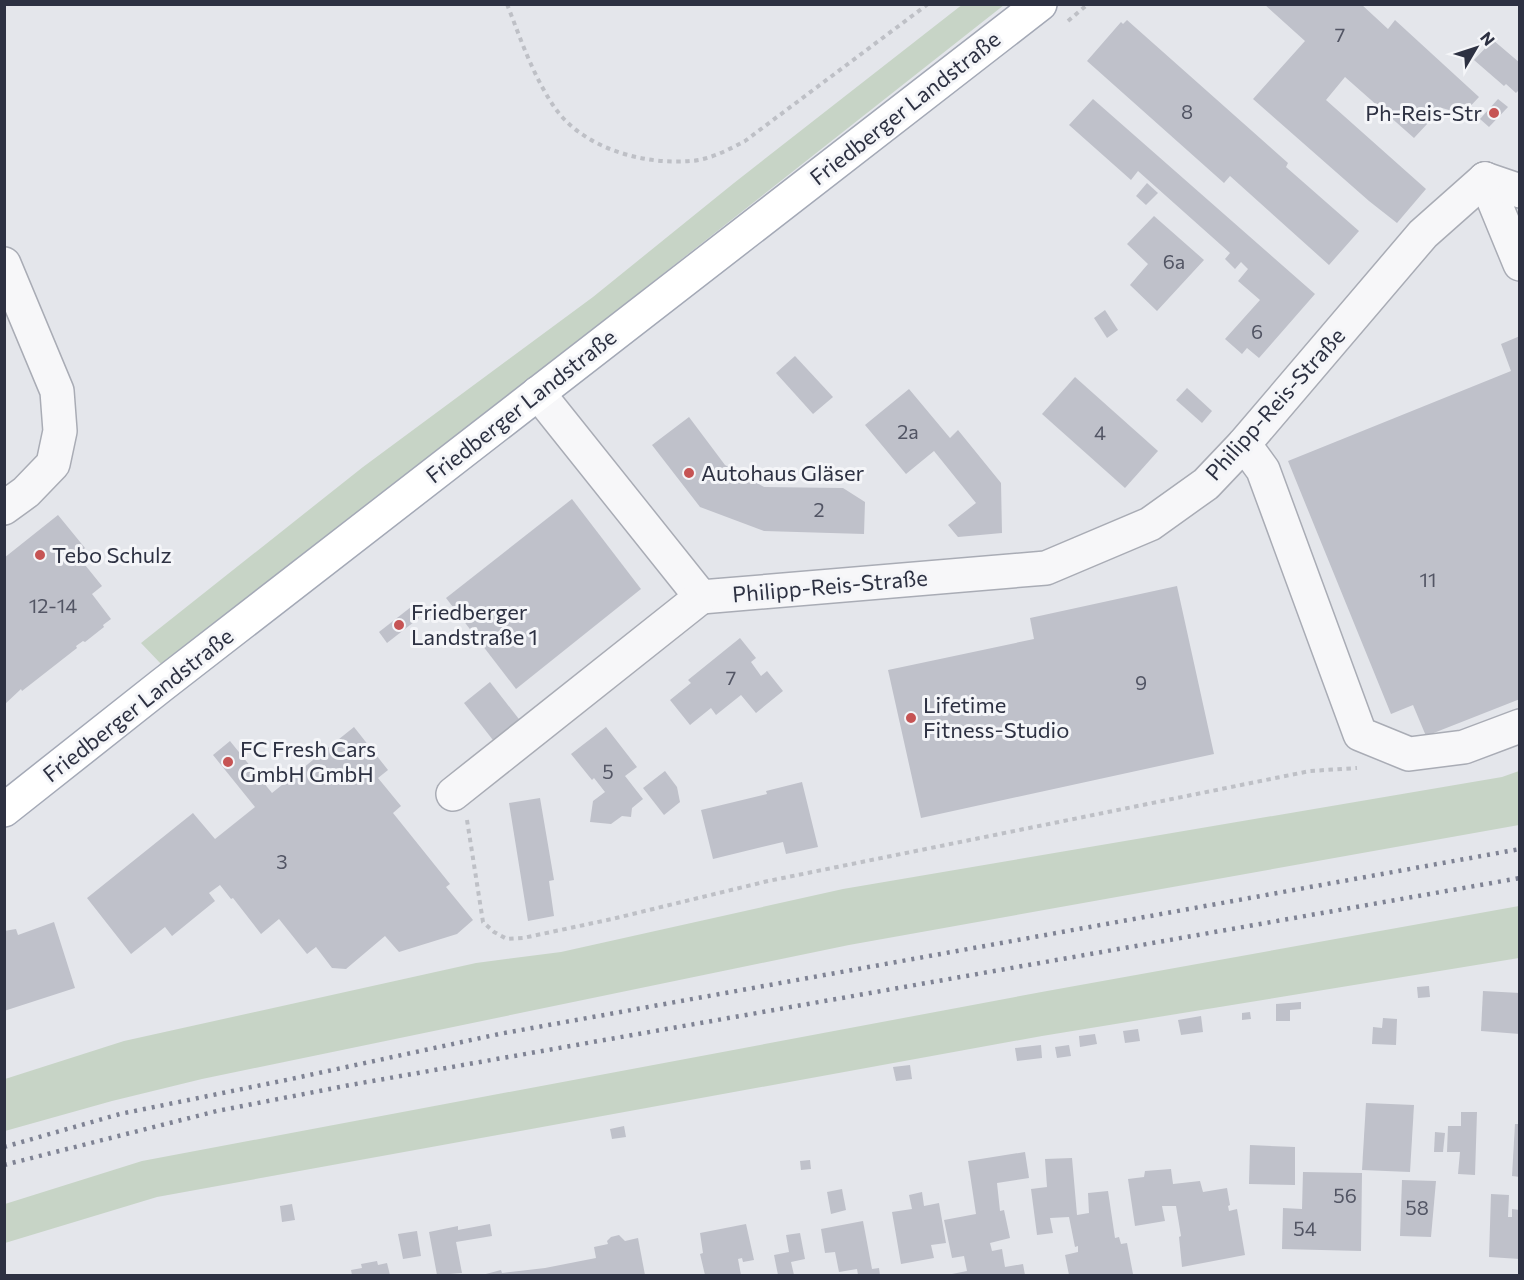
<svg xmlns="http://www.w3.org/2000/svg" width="1524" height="1280" font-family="Commissioner,sans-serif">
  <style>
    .green { fill: #c7d4c6 }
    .building { fill: #bfc1ca }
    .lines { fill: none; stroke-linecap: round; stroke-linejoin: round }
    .minor-casing { stroke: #a9acb5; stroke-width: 36 }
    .major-casing { stroke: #a4a9b6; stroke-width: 36 }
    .path { stroke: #bec0c6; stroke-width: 4; stroke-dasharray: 4.5 4.5; stroke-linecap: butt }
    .minor { stroke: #f7f7f9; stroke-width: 33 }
    .major { stroke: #fff; stroke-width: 33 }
    .rail { stroke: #7f8394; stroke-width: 4.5; stroke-dasharray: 3 6; stroke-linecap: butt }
    .poi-dot { fill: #c65454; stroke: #f4f5f8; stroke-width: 2 }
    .labels { text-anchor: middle; stroke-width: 6; stroke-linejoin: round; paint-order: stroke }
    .number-label { font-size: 20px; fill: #525564 }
    .street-label { font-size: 22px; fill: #2d3142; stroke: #f4f5f8 }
    .poi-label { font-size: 22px; fill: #2d3142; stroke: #f4f5f8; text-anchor: start }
  </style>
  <rect width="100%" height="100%" fill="#e4e6eb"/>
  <g class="green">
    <polygon points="963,4 1004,5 607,318 161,664 141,643 363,467 593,297 734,183"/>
    <polygon points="1519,771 1519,825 849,945 202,1079 112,1101 5,1131 5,1079 124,1041 476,963 561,952 843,889 1502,777"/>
    <polygon points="1519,906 1519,958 1042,1036 157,1197 5,1243 5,1204 142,1161 1047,991"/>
  </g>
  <g class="building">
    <polygon points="1264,4 1361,4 1388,29 1395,20 1479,97 1463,114 1442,108 1414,138 1345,77 1326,100 1426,189 1397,223 1369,201 1253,99 1305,41"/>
    <polygon points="1127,20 1288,163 1286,167 1359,231 1329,265 1230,176 1224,183 1087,61 1121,22 1123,24"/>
    <polygon points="1493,40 1520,63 1520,89 1516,93 1506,84 1504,86 1474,60"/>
    <polygon points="1093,99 1315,294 1259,358 1247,348 1242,354 1225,339 1260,300 1238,281 1248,269 1241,262 1235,269 1225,259 1230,253 1138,171 1131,180 1069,125"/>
    <polygon points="1498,99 1508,107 1489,127 1480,119"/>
    <polygon points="1147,183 1158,193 1146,205 1136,196"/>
    <polygon points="1154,216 1204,260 1157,311 1130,285 1148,264 1127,244"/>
    <polygon points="1105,310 1118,330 1107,338 1094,318"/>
    <polygon points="1520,336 1520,699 1426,736 1413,705 1391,714 1288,461 1511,371 1501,344"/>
    <polygon points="795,356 833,397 813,414 776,373"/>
    <polygon points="1075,377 1158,451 1125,488 1042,414"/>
    <polygon points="1187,388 1212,411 1202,423 1176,400"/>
    <polygon points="909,389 950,438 958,430 1001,483 1002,533 958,537 948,525 976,503 934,451 906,474 865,425"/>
    <polygon points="689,417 725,465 764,487 843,488 865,502 864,534 764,531 700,507 652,445"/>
    <polygon points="572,499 641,589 516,689 446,598"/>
    <polygon points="58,515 85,548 77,555 102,586 92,594 111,619 103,625 104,627 85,642 83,641 76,646 77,648 22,691 21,689 4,705 4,558"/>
    <polygon points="1177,586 1214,754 921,818 888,670 1034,639 1030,618"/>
    <polygon points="411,607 419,618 387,643 379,632"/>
    <polygon points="740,638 756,658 751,662 761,676 767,671 783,691 756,713 741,695 716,715 711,708 690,725 670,700 691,683 688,680"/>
    <polygon points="490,682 522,723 496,744 464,703"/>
    <polygon points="354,727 388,770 378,778 401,806 393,813 450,884 446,887 473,920 457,934 399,952 385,936 346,969 332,968 316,947 307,954 279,919 261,934 233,898 231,899 220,885 209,893 215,901 172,936 165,927 131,954 87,898 193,813 215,839 255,807 213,755 230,741 272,793"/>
    <polygon points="606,727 637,767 625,776 643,799 632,808 631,817 622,816 611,824 590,822 593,801 605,792 594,778 592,780 571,754"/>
    <polygon points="665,771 677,787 680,802 664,815 643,788"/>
    <polygon points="802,782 818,847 786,854 783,842 713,859 701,810 767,794 766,791"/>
    <polygon points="540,798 554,880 549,881 554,916 528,921 509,803"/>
    <polygon points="54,922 75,988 4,1011 4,931 16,929 18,935"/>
    <polygon points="1429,986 1430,997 1418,998 1417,987"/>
    <polygon points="1483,991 1520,993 1520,1034 1481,1031"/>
    <polygon points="1301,1002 1301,1009 1290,1010 1290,1021 1276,1021 1276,1004"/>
    <polygon points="1250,1012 1251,1019 1242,1020 1242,1013"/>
    <polygon points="1201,1016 1203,1032 1181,1035 1178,1020"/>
    <polygon points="1383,1018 1397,1019 1396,1045 1372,1044 1373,1027 1382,1028"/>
    <polygon points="1138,1029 1140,1041 1125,1043 1123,1031"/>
    <polygon points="1095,1034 1097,1044 1080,1047 1079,1036"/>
    <polygon points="1041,1045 1042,1058 1017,1061 1015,1048"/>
    <polygon points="1069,1045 1071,1056 1057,1058 1055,1047"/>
    <polygon points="910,1065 912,1079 896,1081 893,1067"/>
    <polygon points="1366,1103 1414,1105 1410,1172 1362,1170"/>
    <polygon points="1461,1112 1477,1112 1475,1175 1458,1174 1460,1152 1447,1152 1448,1126 1461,1126"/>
    <polygon points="1515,1124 1520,1124 1520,1177 1512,1176"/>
    <polygon points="624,1126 626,1137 612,1139 610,1129"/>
    <polygon points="1435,1132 1445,1133 1443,1152 1434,1152"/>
    <polygon points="1250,1145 1295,1147 1295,1185 1249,1184"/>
    <polygon points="1025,1152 1029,1178 997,1183 1000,1211 1004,1210 1010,1238 990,1243 992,1251 1002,1249 1005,1267 1023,1264 1025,1275 947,1275 967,1271 964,1256 952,1258 944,1220 976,1214 968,1161"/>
    <polygon points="1072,1158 1077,1215 1089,1213 1088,1193 1108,1191 1115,1238 1119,1237 1121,1244 1127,1243 1133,1274 1069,1275 1065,1255 1078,1252 1078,1246 1075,1247 1069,1217 1050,1218 1053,1233 1037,1235 1031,1189 1047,1187 1045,1159"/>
    <polygon points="810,1160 811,1169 801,1170 800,1161"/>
    <polygon points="1171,1169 1173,1184 1200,1181 1203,1192 1227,1188 1230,1205 1228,1206 1229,1211 1237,1209 1245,1255 1182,1267 1179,1237 1181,1236 1176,1206 1162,1206 1165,1221 1135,1226 1128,1179 1144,1177 1145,1171"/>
    <polygon points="1303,1172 1362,1173 1361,1251 1282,1249 1283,1208 1302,1209"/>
    <polygon points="1402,1180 1436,1181 1431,1237 1400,1236"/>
    <polygon points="842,1189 846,1210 831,1214 827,1192"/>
    <polygon points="922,1192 924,1206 939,1203 946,1243 931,1245 934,1258 901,1264 892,1212 912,1209 909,1195"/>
    <polygon points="1491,1194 1509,1195 1508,1217 1512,1217 1512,1209 1520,1210 1520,1259 1489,1257"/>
    <polygon points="292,1204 295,1220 282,1222 280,1206"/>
    <polygon points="863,1221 872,1269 879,1268 880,1275 858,1275 857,1269 839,1272 835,1252 825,1253 821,1229"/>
    <polygon points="490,1224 492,1236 456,1242 462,1273 437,1275 429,1232 458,1226 458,1230"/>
    <polygon points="746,1224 754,1260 743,1262 742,1258 738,1259 741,1275 705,1275 700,1254 703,1253 700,1233"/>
    <polygon points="417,1231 421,1256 403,1259 398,1234"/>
    <polygon points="800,1233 805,1259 791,1262 794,1275 778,1275 774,1255 789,1252 786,1235"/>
    <polygon points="619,1235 625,1241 638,1238 645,1275 482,1275 501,1270 502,1273 545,1268 596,1258 594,1247 608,1244 607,1241 611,1237"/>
    <polygon points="377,1261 378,1265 387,1263 390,1275 352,1275 351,1270 362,1268 361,1264"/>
  </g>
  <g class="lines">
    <g class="minor-casing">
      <g id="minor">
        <polyline points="1485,179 1520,264"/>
        <polyline points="1485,179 1520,191"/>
        <polyline points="4,264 57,391 60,431 53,464 26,492 4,508"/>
        <polyline points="538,393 701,597 1046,568 1150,524 1206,484 1244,444 1423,234 1485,179"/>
        <polyline points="1244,444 1263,470 1360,734 1409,754 1464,747 1520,726"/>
        <polyline points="453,794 701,597"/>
      </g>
    </g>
    <g class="major-casing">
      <polyline id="major" points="4,810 162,685 1040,4"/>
    </g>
    <g class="path">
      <path d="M507,4c14,36 26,72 48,104 28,40 88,57 135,53 19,-1 38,-11 55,-20l183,-137"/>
      <polyline points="1068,21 1088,4"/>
      <polyline points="467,820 483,922 494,932 507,939 523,938 612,919 768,881 1310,771 1357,768"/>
    </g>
    <use href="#minor" class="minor"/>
    <use href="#major" class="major"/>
    <g class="rail">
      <polyline points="4,1147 120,1114 291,1079 499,1034 1520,849"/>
      <polyline points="4,1165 217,1111 350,1085 1520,878"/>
    </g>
  </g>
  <g class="poi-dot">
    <circle cx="1494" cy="113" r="6"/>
    <circle cx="689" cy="473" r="6"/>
    <circle cx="40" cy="555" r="6"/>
    <circle cx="399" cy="625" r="6"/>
    <circle cx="911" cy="718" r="6"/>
    <circle cx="228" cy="762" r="6"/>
  </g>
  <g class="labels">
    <g class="number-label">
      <text x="1340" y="42">7</text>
      <text x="1187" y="119">8</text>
      <text x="1174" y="269">6a</text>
      <text x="1257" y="339">6</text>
      <text x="908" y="439">2a</text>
      <text x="1100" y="440">4</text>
      <text x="819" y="517">2</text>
      <text x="1428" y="587">11</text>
      <text x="53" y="613">12-14</text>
      <text x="731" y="685">7</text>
      <text x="1141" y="690">9</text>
      <text x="608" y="779">5</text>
      <text x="282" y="869">3</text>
      <text x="1345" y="1203">56</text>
      <text x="1417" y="1215">58</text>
      <text x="1305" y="1236">54</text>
    </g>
    <g class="street-label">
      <text transform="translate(905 108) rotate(-38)" y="8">Friedberger Landstraße</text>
      <text transform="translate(1275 404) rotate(-48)" y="8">Philipp-Reis-Straße</text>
      <text transform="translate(521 406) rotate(-38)" y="8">Friedberger Landstraße</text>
      <text transform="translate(830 586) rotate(-5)" y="8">Philipp-Reis-Straße</text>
      <text transform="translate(138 705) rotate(-38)" y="8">Friedberger Landstraße</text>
    </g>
    <g class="poi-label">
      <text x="1482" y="121" text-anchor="end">Ph-Reis-Str</text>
      <text x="701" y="481">Autohaus Gläser</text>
      <text x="52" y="563">Tebo Schulz</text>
      <text x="411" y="620">Friedberger<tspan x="411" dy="25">Landstraße 1</tspan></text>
      <text x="923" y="713">Lifetime<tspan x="923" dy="25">Fitness-Studio</tspan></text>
      <text x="240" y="757">FC Fresh Cars<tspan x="240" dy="25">GmbH GmbH</tspan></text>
    </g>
  </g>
  <rect width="1524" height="1280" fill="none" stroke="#2d3142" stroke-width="12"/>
  <g transform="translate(1476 48) rotate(51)" stroke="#f4f5f8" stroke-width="4.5" paint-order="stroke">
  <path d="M0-4.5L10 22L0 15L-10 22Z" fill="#2d3142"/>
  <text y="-9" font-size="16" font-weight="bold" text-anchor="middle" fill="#2d3142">N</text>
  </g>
</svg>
